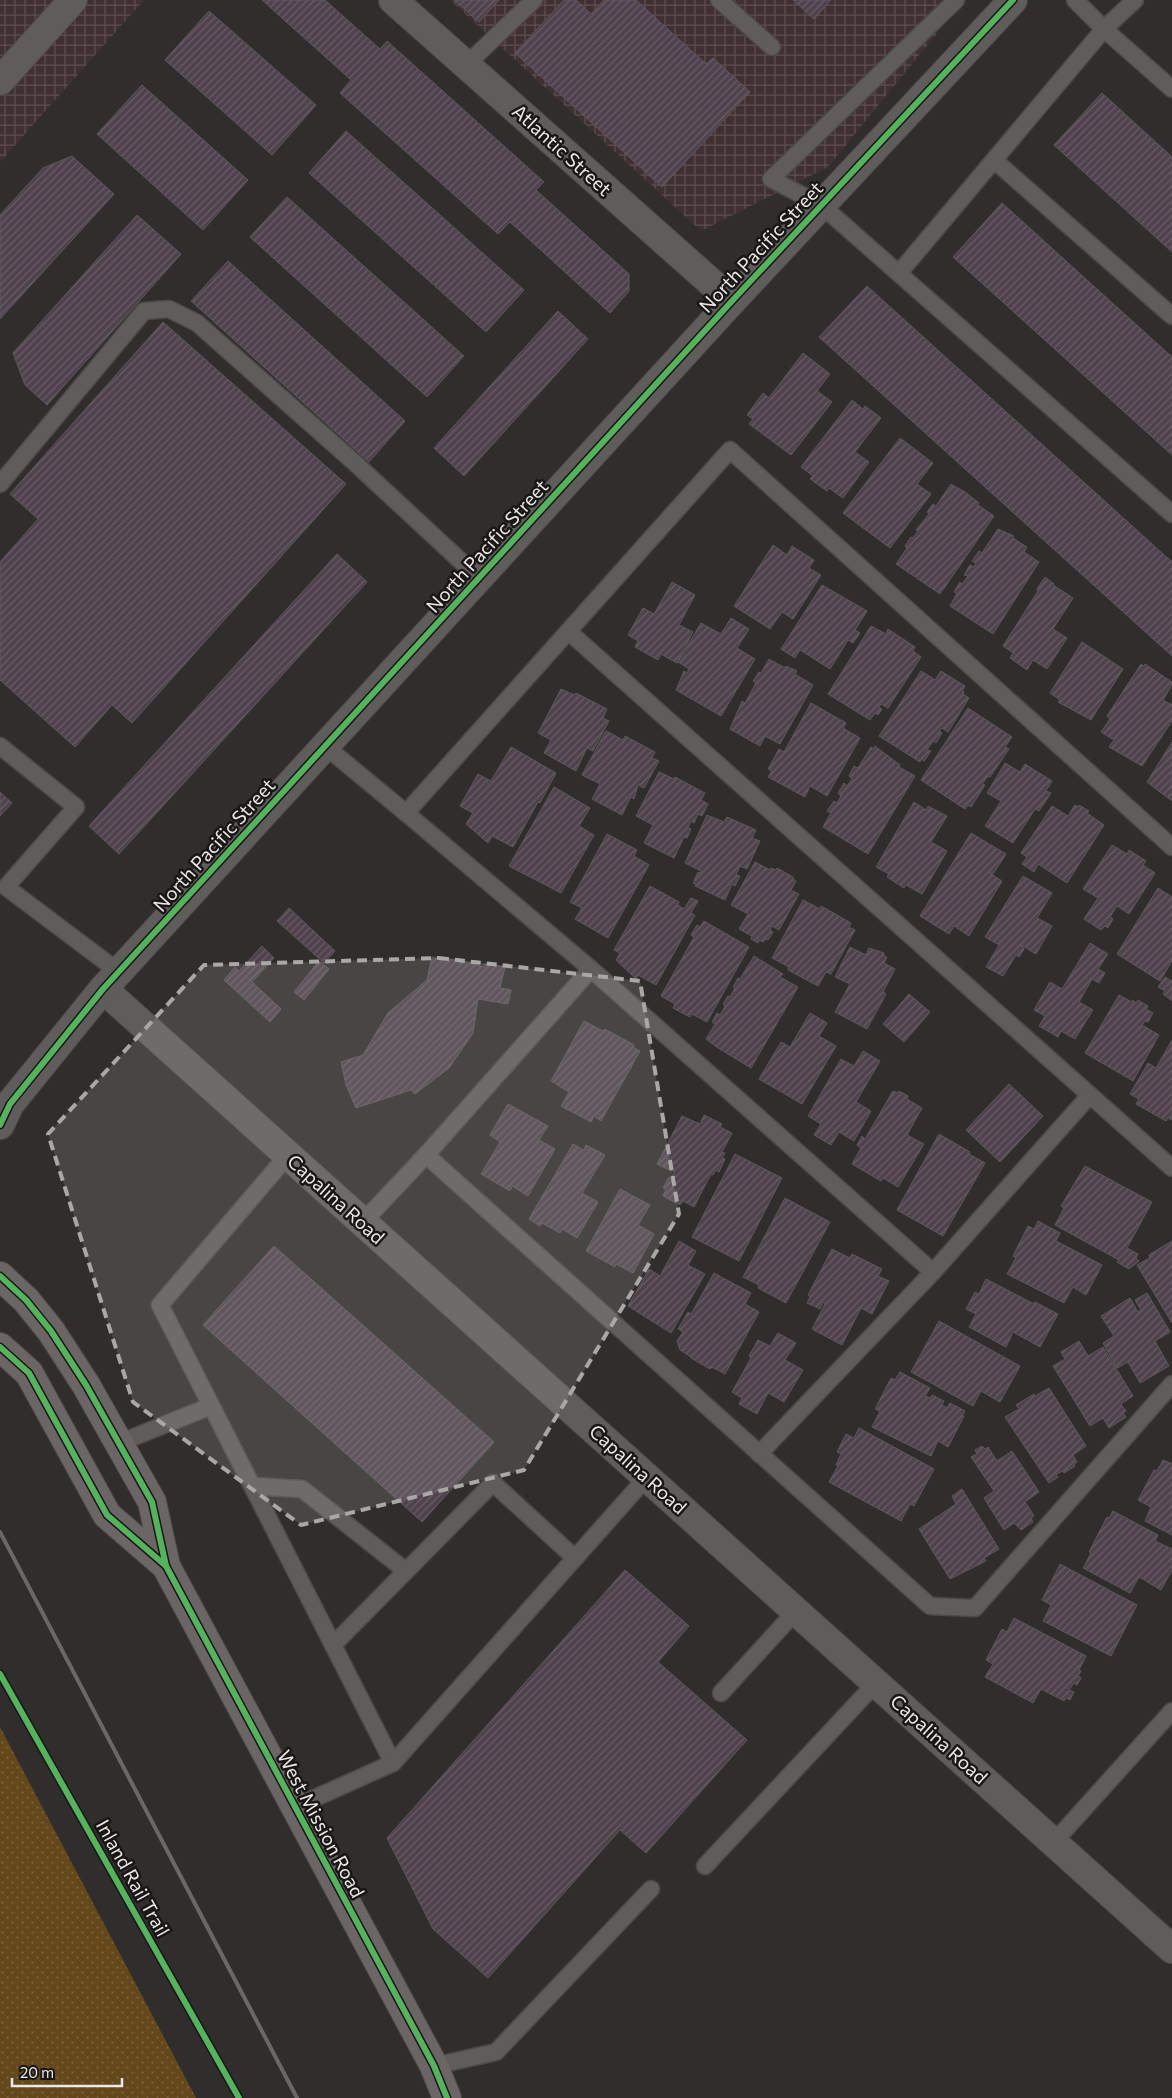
<svg xmlns="http://www.w3.org/2000/svg" width="1172" height="2098" font-family="Commissioner,sans-serif">
  <style>
    .industrial { fill: url(#industrial-grid) }
    .grass { fill: url(#grass-dots) }
    .building { fill: url(#building-hatch); stroke: #5b5959 }
    .lines { fill: none; stroke-linecap: round; stroke-linejoin: round }
    .service-casing { stroke: #4a4948; stroke-width: 19 }
    .minor-casing { stroke: #4a4948; stroke-width: 30 }
    .tertiary-casing { stroke: #4a4948; stroke-width: 30 }
    .primary-casing { stroke: #4a4948; stroke-width: 30 }
    .service { stroke: #5e5d5c; stroke-width: 16 }
    .minor { stroke: #5e5d5c; stroke-width: 28 }
    .tertiary { stroke: #5e5d5c; stroke-width: 28 }
    .primary { stroke: #6c6565; stroke-width: 28 }
    .rail { stroke: #696867; stroke-width: 4 }
    .cycleway-casing { stroke: #181715; stroke-width: 9 }
    .cycleway { stroke: #56b35d; stroke-width: 6 }
    .marked { fill: #a9a8a6; fill-opacity: 0.2; stroke: #a9a8a6; stroke-width: 4; stroke-dasharray: 10 6; stroke-linejoin: round }
    .labels { text-anchor: middle; stroke-width: 5; stroke-linejoin: round; paint-order: stroke }
    .street-label { font-size: 19px; fill: #eae9e7; stroke: #181715 }
  </style>
  <defs>
    <pattern id="industrial-grid" width="8" height="8" patternUnits="userSpaceOnUse" patternTransform="scale(1.25)"><rect width="8" height="8" fill="#413032"/><path d="M0 4h8M4 0v8" fill="none" stroke="#5d4e50"/></pattern>
    <pattern id="grass-dots" width="8" height="8" patternUnits="userSpaceOnUse" patternTransform="scale(1.25)"><rect width="8" height="8" fill="#64481c"/><path d="M2 2h.1M6 6h.1" fill="none" stroke="#7a623d" stroke-width="1.8" stroke-linecap="round"/></pattern>
    <pattern id="building-hatch" width="6" height="6" patternUnits="userSpaceOnUse" patternTransform="scale(1.25)"><rect width="6" height="6" fill="#4f424c"/><path d="M-1 1l2-2M0 6l6-6M5 7l2-2" fill="none" stroke="#685d66"/></pattern>
  </defs>
  <rect width="100%" height="100%" fill="#302e2c"/>
  <g class="industrial">
    <polygon points="0,0 144,0 0,162"/>
    <polygon points="450,0 964,0 828,167 701,231"/>
  </g>
  <polygon class="grass" points="0,1727 196,2098 0,2098"/>
  <g class="building">
    <polygon points="262,0 325,0 380,49 387,41 544,182 536,190 629,274 629,291 610,313 510,222 498,234 340,93 351,80"/>
    <polygon points="454,0 499,0 479,22"/>
    <polygon points="564,0 576,0 591,14 604,0 636,0 706,64 713,58 750,92 662,187 515,53"/>
    <polygon points="793,0 831,0 814,19"/>
    <polygon points="209,11 316,105 272,155 165,60"/>
    <polygon points="142,85 248,180 203,230 97,134"/>
    <polygon points="1102,93 1172,157 1172,252 1054,145"/>
    <polygon points="346,131 524,290 486,332 309,173"/>
    <polygon points="72,156 114,194 0,319 0,215 43,168"/>
    <polygon points="287,197 464,356 427,397 250,237"/>
    <polygon points="1002,203 1172,357 1172,455 953,257"/>
    <polygon points="137,215 181,254 47,405 25,385 13,353"/>
    <polygon points="228,261 405,421 369,462 191,301"/>
    <polygon points="867,286 1172,562 1172,656 819,337"/>
    <polygon points="558,311 588,339 464,476 434,448"/>
    <polygon points="163,322 346,484 132,723 112,705 75,747 0,680 0,562 38,519 10,494"/>
    <polygon points="803,353 830,374 817,391 832,402 791,455 749,424 753,419 747,415 763,393 769,398"/>
    <polygon points="852,400 863,409 865,406 881,418 855,452 869,462 843,498 829,488 827,491 810,479 813,476 801,467"/>
    <polygon points="900,438 933,463 917,484 931,494 890,548 843,513"/>
    <polygon points="951,484 965,492 979,503 978,505 994,516 940,594 896,564 907,548 905,546 911,537 913,538 918,531 916,530 929,514 927,512 933,504 936,506"/>
    <polygon points="998,529 1014,536 1013,538 1027,547 1024,552 1039,562 993,634 950,606 957,593 954,592 960,582 962,584 968,576 964,575 970,565 974,567 976,563 972,561 979,551 982,553"/>
    <polygon points="773,545 787,555 792,546 814,560 809,568 821,575 793,619 782,612 770,629 734,606"/>
    <polygon points="337,554 367,582 119,854 89,826"/>
    <polygon points="1045,577 1054,584 1053,585 1073,598 1053,629 1067,638 1047,669 1033,660 1027,670 1010,658 1013,653 1003,646 1038,591 1037,589"/>
    <polygon points="672,582 695,595 679,625 693,632 677,663 661,654 658,660 635,647 638,641 628,635 643,608 654,614"/>
    <polygon points="822,585 867,611 855,630 860,633 853,643 848,640 830,669 800,650 795,658 781,649"/>
    <polygon points="731,618 749,629 737,648 755,659 721,716 676,690 684,671 687,673 689,669 678,662 701,623 721,634"/>
    <polygon points="871,626 886,634 888,629 915,647 913,651 921,657 888,708 881,704 879,707 882,709 878,715 875,713 870,720 828,694"/>
    <polygon points="1082,642 1123,669 1091,720 1058,702 1060,700 1050,693"/>
    <polygon points="769,659 785,668 786,666 797,671 795,674 813,685 780,744 765,736 760,746 730,729 742,701 745,703 756,683 753,681 759,672 761,673"/>
    <polygon points="1141,664 1143,666 1145,664 1172,682 1172,685 1163,700 1172,705 1172,721 1142,766 1109,747 1114,740 1101,732 1110,719 1107,716"/>
    <polygon points="921,671 935,680 941,671 965,686 962,691 964,692 963,694 969,698 948,732 942,728 939,731 942,733 936,743 933,741 927,750 931,751 924,761 921,759 920,762 879,736"/>
    <polygon points="561,689 574,695 576,693 607,709 603,718 609,721 593,751 587,748 576,771 544,753 551,740 538,733"/>
    <polygon points="811,703 846,723 843,728 860,738 827,796 810,786 805,797 768,777 772,771 768,769 779,749 784,752"/>
    <polygon points="968,708 1012,737 1005,747 1009,749 990,777 988,776 982,784 985,785 971,807 968,805 965,809 921,780"/>
    <polygon points="606,731 623,740 625,736 655,752 652,758 659,761 644,788 638,785 634,799 631,797 622,815 592,799 600,784 582,775"/>
    <polygon points="1172,742 1172,801 1147,782"/>
    <polygon points="875,746 900,765 899,767 915,776 868,854 823,827 831,813 827,811 834,801 837,803 841,796 838,793 844,783 847,786 852,779 849,776 854,766 858,768 871,747 874,749"/>
    <polygon points="511,747 556,773 540,803 538,802 513,847 492,836 488,843 466,824 473,813 460,806 478,774 491,781"/>
    <polygon points="1005,763 1020,772 1025,764 1052,781 1046,791 1051,793 1039,811 1035,809 1013,843 985,826 1001,801 987,793"/>
    <polygon points="659,772 674,779 675,777 705,793 701,800 708,804 702,816 698,814 694,823 691,821 688,828 691,829 687,838 684,837 674,858 644,843 653,825 636,816"/>
    <polygon points="554,787 590,808 579,826 594,835 561,893 509,866"/>
    <polygon points="0,792 12,803 0,816"/>
    <polygon points="914,802 926,810 928,806 947,816 931,842 947,851 922,894 906,885 904,888 887,877 889,874 876,867"/>
    <polygon points="1075,805 1078,807 1079,805 1089,811 1087,813 1104,825 1067,883 1038,864 1034,872 1022,864 1027,857 1021,853 1052,806 1068,816"/>
    <polygon points="707,815 724,822 727,817 756,830 752,838 760,841 747,869 740,866 736,875 740,876 735,886 732,884 725,900 695,886 696,884 693,883 698,872 701,873 701,871 685,863"/>
    <polygon points="971,833 1006,854 993,874 988,872 1002,881 969,936 954,926 949,934 920,916"/>
    <polygon points="607,834 637,850 634,856 649,865 608,938 575,919 582,908 570,902"/>
    <polygon points="1112,845 1127,854 1129,850 1146,861 1143,865 1155,873 1129,914 1117,906 1110,917 1113,919 1108,928 1105,926 1101,930 1084,919 1098,898 1083,889"/>
    <polygon points="755,862 770,870 771,868 776,870 777,868 793,877 793,879 796,881 791,890 799,894 779,930 772,926 770,930 773,932 768,940 766,939 763,942 759,940 758,943 751,939 752,936 739,929 748,914 731,905"/>
    <polygon points="1023,876 1052,893 1037,918 1052,926 1036,954 1021,945 1024,949 1019,957 1016,955 1003,976 986,967 999,945 985,937"/>
    <polygon points="650,886 679,902 678,905 684,909 691,898 698,901 691,913 695,915 656,985 638,975 636,979 616,960 620,953 614,950"/>
    <polygon points="1158,888 1172,897 1172,961 1160,981 1117,954"/>
    <polygon points="803,900 820,909 821,906 851,923 849,927 855,930 831,974 826,972 818,986 788,970 789,967 772,958"/>
    <polygon points="289,908 335,951 324,963 277,921"/>
    <polygon points="704,921 749,947 707,1022 692,1014 690,1017 673,1008 675,1004 661,996 694,937 691,935 697,925 700,927"/>
    <polygon points="1090,943 1108,954 1098,969 1105,973 1099,983 1092,979 1079,1002 1093,1010 1075,1039 1061,1031 1058,1037 1039,1026 1045,1016 1034,1010 1050,982 1062,989"/>
    <polygon points="262,946 274,958 252,982 281,1009 270,1022 224,980 235,967 239,971"/>
    <polygon points="850,947 866,955 869,948 884,953 884,956 887,957 884,963 895,969 883,992 886,994 867,1029 835,1012 850,984 835,977"/>
    <polygon points="754,956 783,974 780,977 798,987 751,1068 718,1048 706,1039 715,1024 712,1022 717,1013 720,1015 725,1006 723,1004 728,996 730,997 735,988 733,987 738,978 740,979"/>
    <polygon points="432,957 458,960 484,967 484,964 505,967 500,988 511,990 508,1004 478,999 473,1033 449,1068 415,1094 411,1090 356,1108 346,1085 341,1062 363,1055 388,1013 427,980"/>
    <polygon points="319,961 329,969 304,1000 294,992"/>
    <polygon points="1165,977 1172,981 1172,1001 1163,994 1165,991 1158,987"/>
    <polygon points="909,994 930,1012 904,1042 883,1024"/>
    <polygon points="1119,995 1132,1002 1133,1000 1136,1003 1138,1000 1148,1006 1146,1009 1153,1013 1148,1022 1145,1021 1142,1025 1159,1035 1133,1081 1085,1053"/>
    <polygon points="810,1013 827,1023 819,1036 836,1046 802,1104 759,1079 781,1042 790,1047"/>
    <polygon points="584,1021 603,1031 605,1029 634,1045 633,1047 640,1051 601,1121 594,1116 591,1122 561,1106 569,1092 551,1081"/>
    <polygon points="1172,1040 1172,1120 1168,1118 1166,1121 1136,1104 1139,1099 1130,1094 1148,1063 1156,1068"/>
    <polygon points="863,1051 880,1061 856,1102 871,1111 854,1141 839,1132 831,1145 814,1135 821,1124 808,1116 841,1059 854,1066"/>
    <polygon points="1009,1084 1043,1116 1000,1162 966,1130"/>
    <polygon points="893,1091 898,1093 899,1091 908,1096 907,1099 922,1108 907,1135 924,1144 898,1187 883,1178 881,1181 852,1164 861,1148 857,1145 862,1136 865,1139"/>
    <polygon points="508,1104 548,1126 539,1140 555,1149 528,1196 512,1186 510,1191 481,1174 500,1142 490,1135"/>
    <polygon points="704,1115 722,1124 720,1127 732,1133 722,1152 725,1153 722,1158 725,1159 719,1172 716,1170 713,1175 711,1174 694,1207 683,1201 680,1205 663,1196 666,1189 663,1188 669,1177 671,1179 674,1172 657,1164 682,1116 700,1124"/>
    <polygon points="939,1134 970,1152 969,1154 985,1163 943,1236 897,1210"/>
    <polygon points="573,1144 584,1150 586,1145 605,1155 582,1193 598,1202 577,1238 562,1229 560,1233 542,1223 540,1226 529,1219"/>
    <polygon points="735,1154 782,1178 739,1261 692,1237"/>
    <polygon points="1085,1166 1152,1202 1127,1248 1138,1254 1136,1258 1139,1261 1129,1269 1117,1262 1119,1260 1055,1225 1064,1208 1061,1206"/>
    <polygon points="620,1189 650,1205 638,1225 654,1234 633,1273 616,1264 615,1267 586,1251"/>
    <polygon points="785,1198 830,1222 786,1303 758,1288 759,1285 743,1277"/>
    <polygon points="1038,1221 1060,1233 1056,1241 1102,1265 1086,1295 1073,1287 1064,1303 1007,1274 1016,1258 1013,1256 1028,1226 1034,1229"/>
    <polygon points="679,1241 696,1251 688,1265 705,1274 671,1333 628,1306 649,1269 660,1276"/>
    <polygon points="1172,1241 1172,1323 1137,1265 1150,1258 1149,1255"/>
    <polygon points="274,1246 494,1442 422,1522 203,1325"/>
    <polygon points="832,1249 850,1258 852,1254 882,1269 878,1276 889,1281 872,1314 861,1308 842,1345 812,1329 825,1304 823,1302 820,1309 807,1303 810,1297 808,1295"/>
    <polygon points="714,1273 751,1293 745,1304 759,1312 725,1374 712,1367 710,1369 691,1358 691,1357 680,1350 677,1341 683,1332 678,1329 688,1312 691,1314"/>
    <polygon points="986,1279 1034,1304 1035,1302 1058,1314 1040,1347 1013,1332 1006,1347 969,1327 976,1314 966,1309 975,1292 979,1294"/>
    <polygon points="1147,1293 1170,1332 1155,1341 1169,1366 1140,1383 1128,1362 1117,1368 1103,1343 1114,1336 1101,1316 1130,1298 1138,1312 1141,1310 1135,1300"/>
    <polygon points="939,1321 1020,1366 1000,1402 981,1391 973,1406 911,1372"/>
    <polygon points="778,1333 796,1343 785,1360 803,1370 784,1402 768,1393 757,1414 739,1404 742,1398 732,1392 751,1358 749,1356 758,1340 770,1346"/>
    <polygon points="1079,1341 1088,1356 1103,1347 1133,1396 1121,1404 1126,1411 1123,1413 1126,1417 1109,1428 1103,1418 1090,1426 1053,1366 1065,1359 1061,1352"/>
    <polygon points="900,1372 930,1388 925,1396 931,1398 932,1395 944,1401 942,1405 947,1408 950,1403 965,1411 962,1416 964,1416 948,1447 938,1441 931,1456 872,1427 880,1411 875,1409 891,1378 895,1380"/>
    <polygon points="1049,1388 1086,1446 1073,1455 1077,1462 1074,1464 1075,1466 1064,1473 1063,1471 1056,1474 1058,1477 1049,1483 1005,1417 1019,1409 1016,1405 1034,1394 1035,1396"/>
    <polygon points="859,1428 934,1469 914,1506 910,1504 901,1521 829,1482 838,1466 836,1465 841,1454 837,1452 846,1434 854,1438"/>
    <polygon points="982,1446 985,1449 988,1447 997,1461 1012,1451 1039,1492 1025,1502 1034,1516 1031,1518 1033,1522 1021,1530 1014,1523 1004,1530 984,1498 994,1491 971,1457 977,1454 975,1450"/>
    <polygon points="1163,1460 1172,1464 1172,1535 1145,1521 1151,1507 1138,1500 1154,1470 1157,1471"/>
    <polygon points="962,1489 999,1549 984,1558 986,1561 950,1579 919,1529 956,1504 952,1496"/>
    <polygon points="1113,1511 1158,1535 1155,1541 1172,1549 1172,1570 1161,1590 1139,1577 1130,1593 1083,1568 1091,1553 1089,1552 1107,1517 1109,1518"/>
    <polygon points="1060,1564 1137,1605 1111,1656 1043,1621 1051,1605 1042,1600"/>
    <polygon points="625,1570 689,1626 658,1662 747,1740 646,1853 620,1830 488,1978 433,1929 387,1838"/>
    <polygon points="1014,1618 1086,1656 1079,1670 1081,1671 1078,1676 1081,1678 1077,1685 1074,1683 1069,1690 1074,1692 1070,1700 1066,1698 1064,1701 1041,1689 1033,1703 985,1677 993,1664 986,1660 1002,1629 1007,1632"/>
  </g>
  <g class="lines">
    <g class="service-casing">
      <g id="service">
        <polyline points="719,0 772,47"/>
        <polyline points="956,0 771,179 821,205 1172,514"/>
        <polyline points="1075,0 1104,29 1172,89"/>
        <polyline points="466,65 534,0"/>
        <polyline points="994,160 1172,316"/>
        <polyline points="899,273 1104,29 1135,0"/>
        <polyline points="0,484 144,311 169,309 197,323 355,463 479,578"/>
        <polyline points="569,632 1172,1168"/>
        <polyline points="0,746 76,807 6,887 119,972"/>
        <polyline points="325,746 406,813"/>
        <polyline points="288,1155 160,1305 393,1763"/>
        <polyline points="426,1155 930,1606 975,1608 1172,1384"/>
        <polyline points="362,1223 426,1155 591,969"/>
        <polyline points="933,1272 591,969 406,813 730,450 1172,847"/>
        <polyline points="119,1443 211,1406"/>
        <polyline points="759,1454 933,1272 1090,1095"/>
        <polyline points="252,1486 302,1489 406,1571"/>
        <polyline points="333,1645 493,1483 575,1558"/>
        <polyline points="721,1693 796,1611"/>
        <polyline points="295,1807 393,1763 647,1477"/>
        <polyline points="1054,1842 1172,1711"/>
        <polyline points="705,1866 876,1683"/>
        <polyline points="434,2066 496,2052 651,1889"/>
      </g>
    </g>
    <g class="minor-casing">
      <g id="minor">
        <polyline points="393,0 732,301"/>
        <polyline points="0,81 73,0"/>
      </g>
    </g>
    <g class="tertiary-casing">
      <g id="tertiary">
        <polyline points="103,989 1172,1949"/>
        <polyline points="0,1125 10,1104 103,989 732,301 1013,0"/>
      </g>
    </g>
    <g class="primary-casing">
      <g id="primary">
        <polyline points="0,1276 26,1300 51,1331 86,1385 152,1502 166,1566 434,2066 447,2098"/>
        <polyline points="0,1347 29,1373 107,1515 166,1566"/>
      </g>
    </g>
    <use href="#service" class="service"/>
    <use href="#minor" class="minor"/>
    <use href="#tertiary" class="tertiary"/>
    <use href="#primary" class="primary"/>
    <polyline class="rail" points="0,1532 297,2098"/>
    <g class="cycleway-casing">
      <g id="cycleway">
        <polyline points="0,1125 10,1104 103,989 732,301 1013,0"/>
        <polyline points="0,1276 26,1300 51,1331 86,1385 152,1502 166,1566 434,2066 447,2098"/>
        <polyline points="0,1347 29,1373 107,1515 166,1566"/>
        <polyline points="0,1674 239,2098"/>
      </g>
    </g>
    <use href="#cycleway" class="cycleway"/>
  </g>
  <path class="marked" d="M439,958l201,23 39,233 -155,256 -223,55 -168,-123 -85,-268 156,-169z"/>
  <g class="labels">
    <g class="street-label">
      <text transform="translate(562 150) rotate(42)" y="7">Atlantic Street</text>
      <text transform="translate(761 247) rotate(-47)" y="7">North Pacific Street</text>
      <text transform="translate(487 546) rotate(-48)" y="7">North Pacific Street</text>
      <text transform="translate(214 845) rotate(-48)" y="7">North Pacific Street</text>
      <text transform="translate(336 1199) rotate(42)" y="7">Capalina Road</text>
      <text transform="translate(638 1469) rotate(42)" y="7">Capalina Road</text>
      <text transform="translate(939 1739) rotate(42)" y="7">Capalina Road</text>
      <text transform="translate(321 1824) rotate(62)" y="7">West Mission Road</text>
      <text transform="translate(133 1878) rotate(61)" y="7">Inland Rail Trail</text>
    </g>
  </g>
  <path d="M12 2078v8h110v-8" fill="none" stroke="#eae9e7" stroke-width="2.5"/>
  <text x="20" y="2078" font-size="15" fill="#eae9e7" stroke="#181715" stroke-width="4" paint-order="stroke">20 m</text>
</svg>
